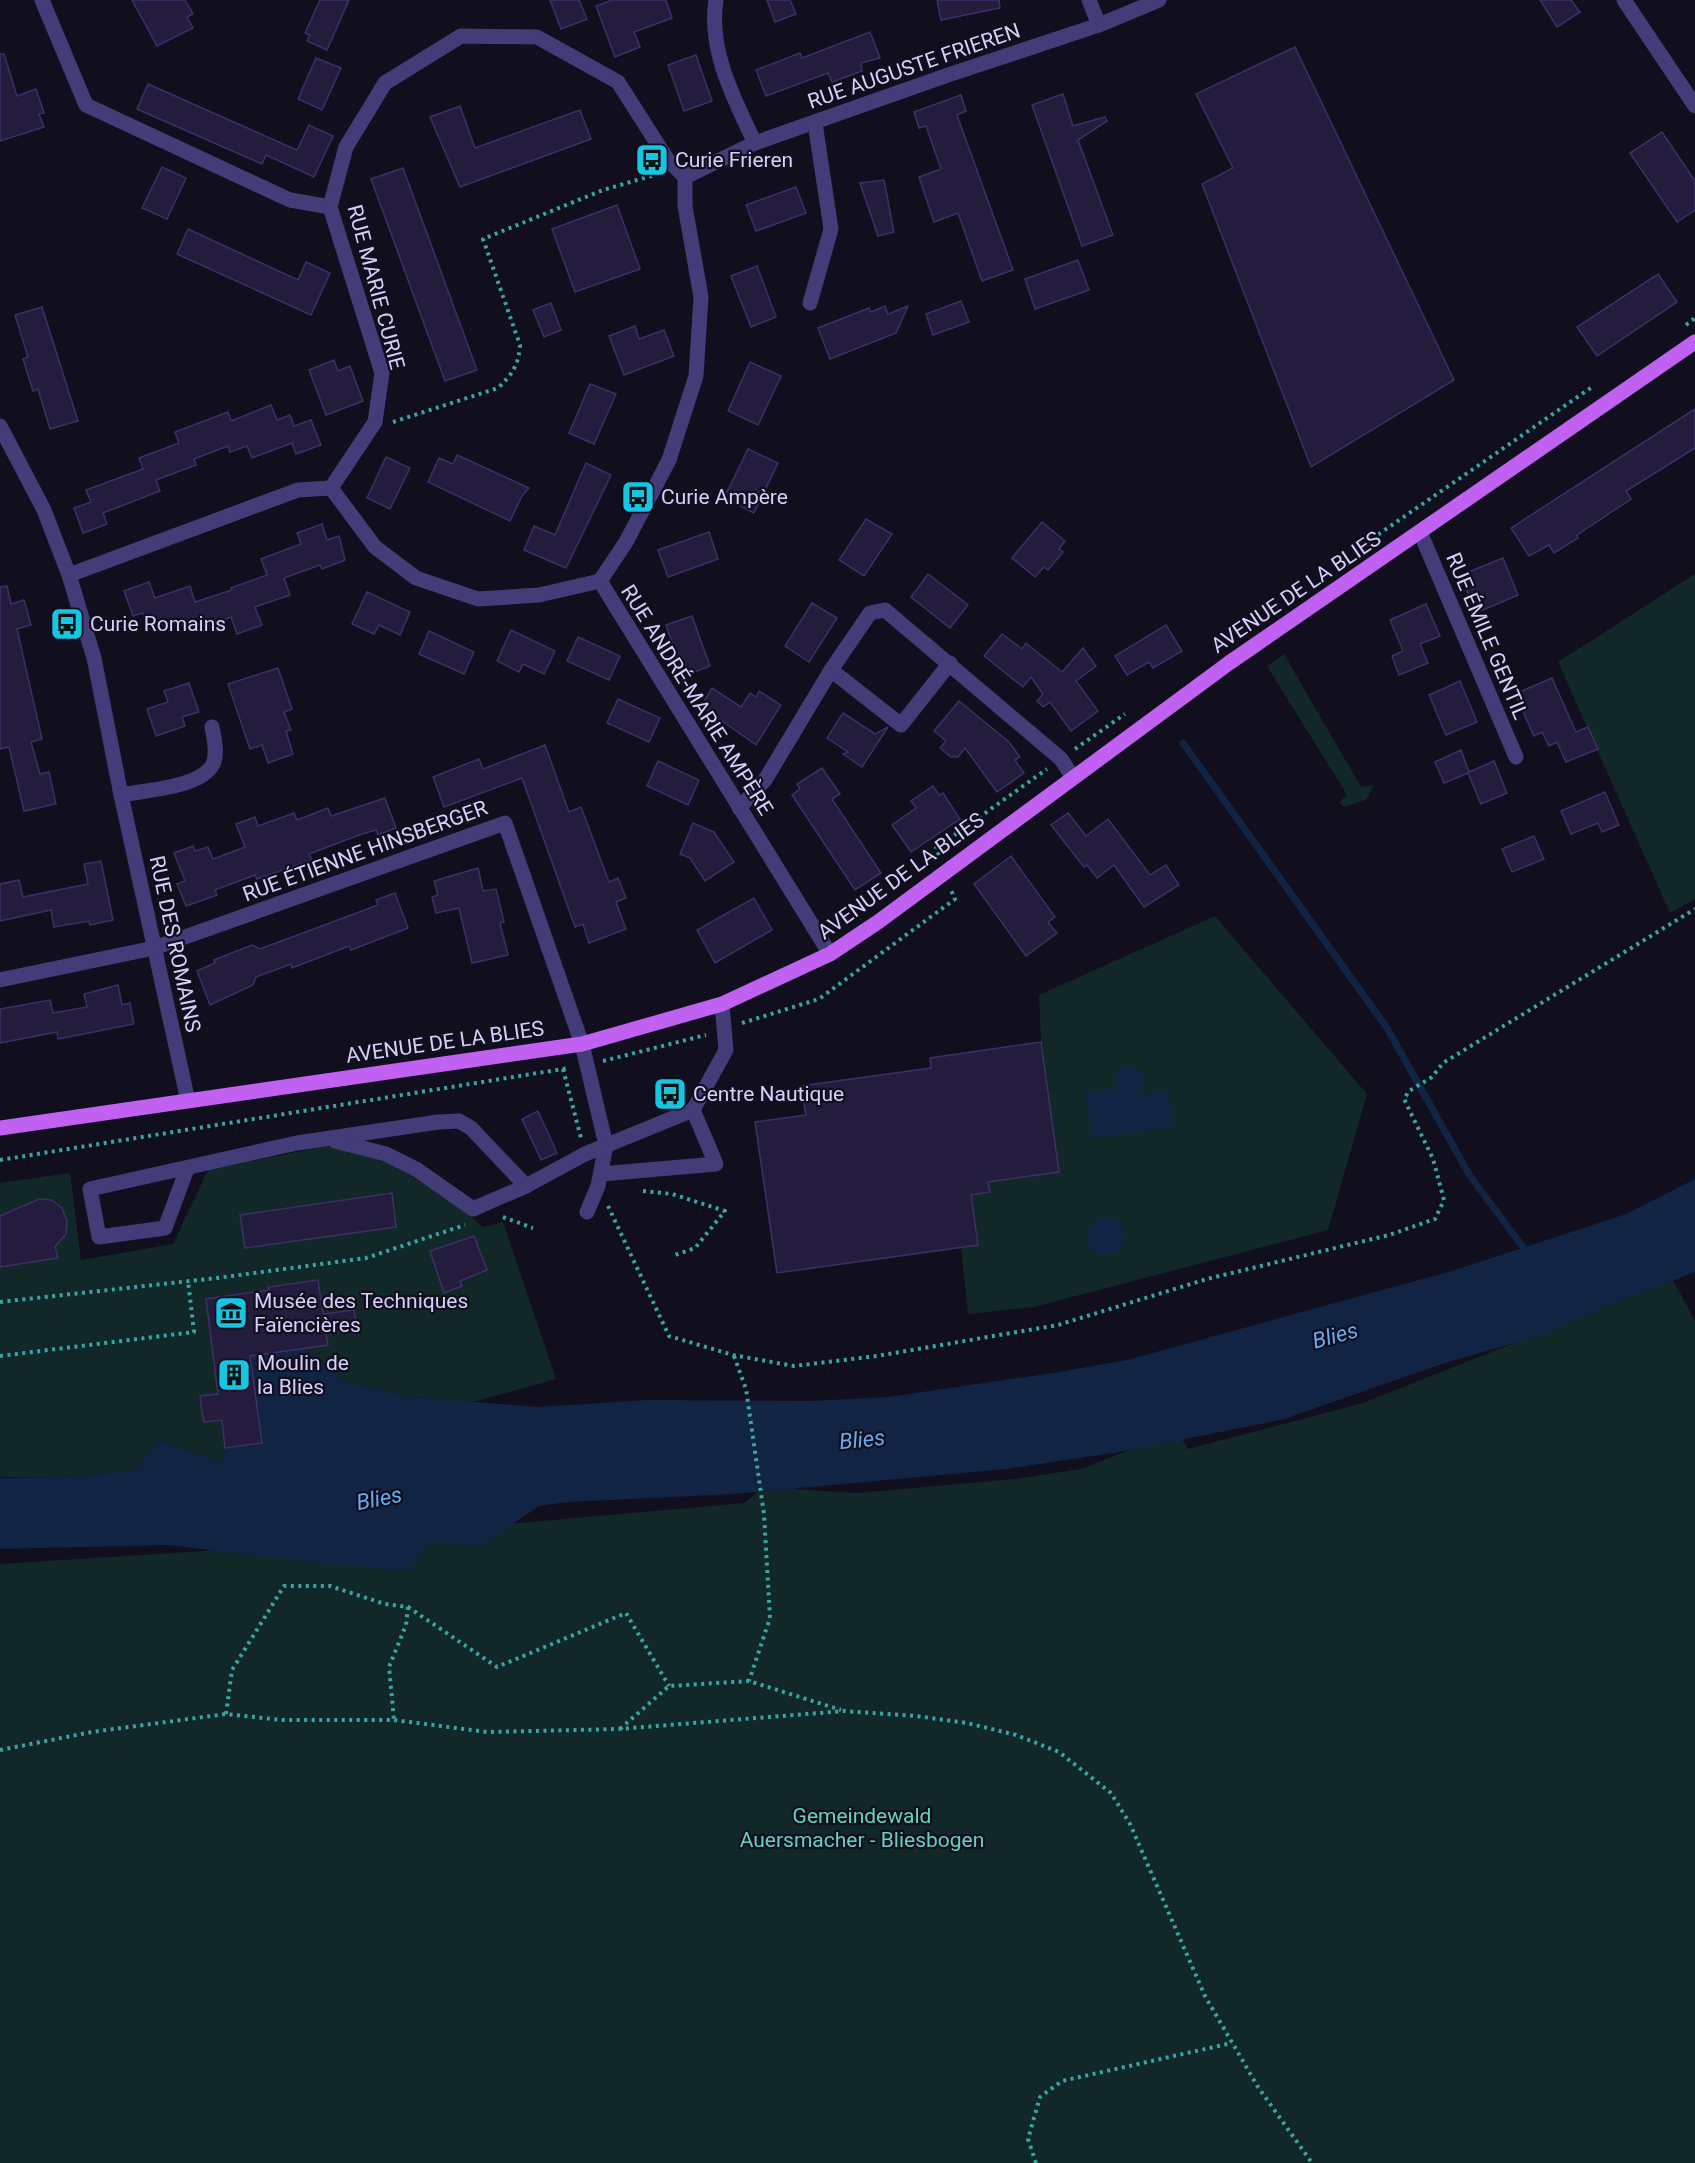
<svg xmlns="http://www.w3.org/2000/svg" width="1695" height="2163" font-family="Roboto,sans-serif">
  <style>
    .green { fill: #122727 }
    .water { fill: #122443 }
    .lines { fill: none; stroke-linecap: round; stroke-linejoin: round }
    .stream { stroke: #122443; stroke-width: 7 }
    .building { fill: #241c3d; stroke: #3d3067; stroke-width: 1.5 }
    .path { stroke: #38a6a3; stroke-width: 4; stroke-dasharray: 3 4.5; stroke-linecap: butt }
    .minor { stroke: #423d79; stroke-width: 15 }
    .major { stroke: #c061f1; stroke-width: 15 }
    .labels { text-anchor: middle; stroke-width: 4.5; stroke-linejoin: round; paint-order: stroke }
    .street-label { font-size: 21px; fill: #d6d0fb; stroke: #110e1e }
    .poi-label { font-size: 21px; fill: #d6d0fb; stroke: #110e1e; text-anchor: start }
    .park-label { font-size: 21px; fill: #63d3bb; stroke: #110e1e }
    .water-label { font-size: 22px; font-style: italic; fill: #67acf1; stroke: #110e1e }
  </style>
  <rect width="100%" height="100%" fill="#110e1e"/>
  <g class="green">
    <polygon points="1695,574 1695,899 1670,913 1558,662"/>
    <polygon points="1284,654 1361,787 1374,785 1367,799 1344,807 1339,802 1347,795 1267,666"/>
    <polygon points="1215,916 1367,1094 1328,1230 1034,1307 968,1314 961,1247 777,1273 755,1122 805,1115 801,1086 931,1068 930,1058 1041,1042 1039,995"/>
    <polygon points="326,1146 385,1159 459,1206 483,1227 503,1222 556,1379 473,1402 412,1397 345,1382 305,1348 251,1356 262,1443 222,1463 158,1440 137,1470 65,1477 0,1477 0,1183 70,1173 81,1260 173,1244 208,1170"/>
    <polygon points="1673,1280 1695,1321 1695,2163 0,2163 0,1564 217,1550 744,1503 764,1487 857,1493 1015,1479 1081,1469 1177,1431 1188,1449 1363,1403"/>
  </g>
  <g class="water">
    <path d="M1128,1065c11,1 14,6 17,16l-8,14 32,-6 5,38 -82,11 -7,-46 30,-4 3,-18z"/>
    <polygon points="1695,1179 1695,1272 1605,1307 1545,1334 1442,1364 1281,1420 1119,1452 1006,1469 734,1494 569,1502 539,1506 480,1547 431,1542 408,1570 328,1564 168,1545 0,1549 0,1478 65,1477 137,1470 158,1440 222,1463 225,1448 262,1443 250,1356 305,1348 345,1382 412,1397 537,1407 648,1400 810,1401 888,1397 1053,1373 1127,1360 1452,1271 1626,1214"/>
    <circle cx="1106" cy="1236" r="19"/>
  </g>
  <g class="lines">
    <polyline class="stream" points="1183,743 1387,1028 1470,1176 1529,1255"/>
  </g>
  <g class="building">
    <polygon points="132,0 185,0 193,14 187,17 193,28 157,46"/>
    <polygon points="320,0 349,0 327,50 307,41 310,35 305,33"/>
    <polygon points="550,0 579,0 587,19 561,29"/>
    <polygon points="612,0 666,0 672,18 634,32 640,47 615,57 596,6"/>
    <polygon points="767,0 790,0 796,14 775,22"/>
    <polygon points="937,0 999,0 1000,8 941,20"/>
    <polygon points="1540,0 1571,0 1580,12 1557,27"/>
    <polygon points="870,32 880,58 861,63 862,71 832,82 828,73 766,96 756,70 800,53 802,58"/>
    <polygon points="1295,47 1454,380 1311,467 1202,184 1233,168 1196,94"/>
    <polygon points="0,54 4,54 17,96 36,89 44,113 39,114 44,127 0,141"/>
    <polygon points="696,55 712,101 684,111 668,65"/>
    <polygon points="316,58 341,68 322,110 298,99"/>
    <polygon points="148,84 297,150 309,125 333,136 314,177 266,155 262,164 137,109"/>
    <polygon points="1063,94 1073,126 1105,117 1107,121 1078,140 1113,235 1082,246 1032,105"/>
    <polygon points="961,95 966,111 957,115 1013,270 982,281 958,213 934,222 919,177 941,169 926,126 919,128 914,112"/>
    <polygon points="460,106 475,148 580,110 591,139 460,187 430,117"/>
    <polygon points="1662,132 1695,181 1695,210 1677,222 1630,153"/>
    <polygon points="162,167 186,178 167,219 142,208"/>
    <polygon points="403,168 477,370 445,381 371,179"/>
    <polygon points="884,180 894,232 878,236 860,183"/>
    <polygon points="796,187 806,213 756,231 746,205"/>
    <polygon points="617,205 640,269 575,292 552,229"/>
    <polygon points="188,229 298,280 306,262 330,273 311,315 177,254"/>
    <polygon points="1078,260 1089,290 1035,309 1025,279"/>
    <polygon points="757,266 776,317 751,327 731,276"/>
    <polygon points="1658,274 1677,302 1597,356 1577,327"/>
    <polygon points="961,301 969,322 933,335 926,314"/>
    <polygon points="551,303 561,330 544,337 533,310"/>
    <polygon points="885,306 888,314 908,306 896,333 830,359 818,328 869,308 871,312"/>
    <polygon points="42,307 78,421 50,429 38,389 33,391 23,359 28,357 15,315"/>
    <polygon points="635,326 639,339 664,330 674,356 624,375 609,336"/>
    <polygon points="334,360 338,371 350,366 363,401 326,415 309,370"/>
    <polygon points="750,362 781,376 758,425 728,411"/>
    <polygon points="590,384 616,394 594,444 569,433"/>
    <polygon points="271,405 277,420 290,415 294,426 311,420 321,445 296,454 292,443 252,458 247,446 230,452 228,446 194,459 196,465 156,480 160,491 103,513 107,524 83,533 74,508 91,502 86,490 143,469 139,458 179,443 175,432 228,412 231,421"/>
    <polygon points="1695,409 1695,448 1626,491 1631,499 1577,535 1578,538 1554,553 1549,545 1529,556 1511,528"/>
    <polygon points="748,449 778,463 754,513 724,498"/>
    <polygon points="457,455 529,488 522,496 510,521 428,482 439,458 453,464"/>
    <polygon points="386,457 410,468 390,509 367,498"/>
    <polygon points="586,463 611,475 566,568 524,550 534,526 555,535"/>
    <polygon points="866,519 892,534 864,576 839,560"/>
    <polygon points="1042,522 1065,541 1059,549 1063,552 1048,570 1044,567 1035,577 1012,558"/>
    <polygon points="322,524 327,540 339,536 345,560 322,569 320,565 284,578 290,595 255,607 262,625 237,634 231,617 189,632 186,624 176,627 174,620 149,629 143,613 133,616 124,591 149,582 155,598 190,586 195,602 232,590 231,588 267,575 261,559 301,544 297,533"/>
    <polygon points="709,532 718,559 668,577 658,550"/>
    <polygon points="1503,558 1518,595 1476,613 1461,575"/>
    <polygon points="928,574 968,605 950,628 911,597"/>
    <polygon points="7,586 11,604 24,600 31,625 17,629 42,739 31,742 40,774 49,772 56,804 24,811 9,747 0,749 0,587"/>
    <polygon points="367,592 410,612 400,635 379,625 374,634 352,624"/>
    <polygon points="812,603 837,618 809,662 785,646"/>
    <polygon points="1426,604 1440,636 1420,644 1428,663 1399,675 1392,656 1403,651 1390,620"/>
    <polygon points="692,616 710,666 684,676 666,625"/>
    <polygon points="1166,625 1182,651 1153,668 1149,662 1127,675 1115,656"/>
    <polygon points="511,630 555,651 544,674 523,664 519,672 497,661"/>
    <polygon points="429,631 474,652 464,674 419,654"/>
    <polygon points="1002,634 1022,649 1026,643 1062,672 1083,648 1096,666 1076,681 1098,711 1071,731 1050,702 1043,707 1037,701 1043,694 1031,677 1023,687 984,656"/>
    <polygon points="578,637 620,656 609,680 567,661"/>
    <polygon points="278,668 292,709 284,712 291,730 286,731 293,754 268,763 262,745 250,749 228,684"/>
    <polygon points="1552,678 1576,732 1588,727 1598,749 1566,762 1557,742 1549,746 1542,732 1534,736 1515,694"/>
    <polygon points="1460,681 1477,722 1446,735 1429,695"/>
    <polygon points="189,683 199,712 182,717 185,726 156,736 147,709 168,702 164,691"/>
    <polygon points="712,688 741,707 750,693 756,697 759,691 781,705 756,745 701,706"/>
    <polygon points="618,699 660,718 649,742 607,723"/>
    <polygon points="959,701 1009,742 1020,757 1015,760 1024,773 997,792 965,748 958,757 951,757 940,748 946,741 934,731"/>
    <polygon points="843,713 875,734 888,727 862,767 843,754 848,752 827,738"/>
    <polygon points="545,745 569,812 581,807 609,882 618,878 626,898 616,902 626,929 589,943 583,924 575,927 522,778 444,807 433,777 479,759 483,769"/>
    <polygon points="1461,750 1469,772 1494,761 1507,793 1481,804 1468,773 1444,783 1435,762"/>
    <polygon points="658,761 699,780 688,805 647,786"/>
    <polygon points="822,768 840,794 832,799 881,873 855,890 792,795 800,789 797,784"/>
    <polygon points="933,786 939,795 943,793 960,819 911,852 892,825 916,808 911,801"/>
    <polygon points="1605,792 1619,825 1602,832 1598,823 1571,834 1561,811"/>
    <polygon points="385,798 396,828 378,835 376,830 362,834 309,854 312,860 257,879 255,875 215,890 217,895 186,906 177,884 185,881 174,853 193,846 195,851 208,847 213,859 245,847 236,824 255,817 258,826 294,813 297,820 328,808 331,816"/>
    <polygon points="1068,813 1086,836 1108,819 1150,875 1166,865 1179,885 1144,907 1114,865 1097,878 1087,865 1084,867 1051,825"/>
    <polygon points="693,823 714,832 734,862 705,881 690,858 680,854"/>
    <polygon points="1534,836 1544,859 1512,872 1502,849"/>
    <polygon points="1011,856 1055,917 1048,922 1057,933 1026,956 974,884"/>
    <polygon points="101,861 113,920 90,925 89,921 54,927 51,910 0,921 0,884 19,880 23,897 88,884 84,864"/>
    <polygon points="478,868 483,891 496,889 504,922 500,923 508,955 472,963 459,908 436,913 432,897 438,895 434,881"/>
    <polygon points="395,893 408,928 351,950 349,946 292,968 291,964 256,977 253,985 210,1005 197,971 215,963 214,960 252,945 260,949 378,905 376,900"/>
    <polygon points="754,898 772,930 715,963 697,930"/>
    <polygon points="118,985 122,1005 130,1003 134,1024 58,1039 57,1032 0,1043 0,1009 50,1000 53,1013 87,1007 84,994"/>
    <polygon points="1041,1042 1059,1172 988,1182 990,1192 971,1195 978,1245 777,1273 755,1122 806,1115 801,1086 931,1068 930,1058"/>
    <polygon points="538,1111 557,1153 541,1160 522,1119"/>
    <polygon points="392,1193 396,1227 245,1248 240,1215"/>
    <polygon points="39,1199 51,1200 62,1208 67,1221 66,1234 55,1247 58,1258 0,1267 0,1216"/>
    <polygon points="474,1236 487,1270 460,1281 462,1286 444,1293 430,1251"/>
    <polygon points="318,1280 323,1314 354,1310 357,1329 326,1334 328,1345 250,1356 262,1443 225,1448 222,1420 204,1422 202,1413 200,1396 218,1394 206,1299 269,1290 268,1287"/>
  </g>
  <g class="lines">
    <g class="path">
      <polyline points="1686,325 1695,318"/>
      <path d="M393,422l105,-34c14,-13 21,-24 22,-43l-37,-106 120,-49 55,-16"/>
      <polyline points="1366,543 1592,387"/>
      <polyline points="1075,749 1125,714"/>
      <polyline points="939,855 936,848 1047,769"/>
      <polyline points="742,1023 819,999 955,899 951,890"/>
      <polyline points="603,1061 706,1035"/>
      <polyline points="563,1069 581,1138"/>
      <polyline points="0,1160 569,1068"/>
      <polyline points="643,1191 672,1194 725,1211 695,1248 672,1256"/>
      <polyline points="608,1206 669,1336 733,1355 794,1366 877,1356 1058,1325 1207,1279 1389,1235 1435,1219 1444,1200 1433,1159 1404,1099 1409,1091 1432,1077 1443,1063 1695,909"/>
      <polyline points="503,1217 533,1228"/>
      <polyline points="0,1302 217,1278 366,1258 465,1225"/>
      <polyline points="0,1356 194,1332 188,1281"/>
      <polyline points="734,1356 746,1389 764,1514 770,1618 749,1681"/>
      <polyline points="408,1607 497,1667 626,1613 669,1686"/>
      <polyline points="226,1714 232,1670 284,1586 330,1586 385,1604 408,1607 406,1625 389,1667 394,1720"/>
      <polyline points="620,1729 669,1686 749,1681 841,1710"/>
      <polyline points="0,1750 92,1732 226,1714 282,1720 394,1720 487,1732 619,1729 844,1711 916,1716 967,1723 1016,1735 1059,1752 1111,1793 1130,1824 1205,1996 1258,2087 1312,2163"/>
      <polyline points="1036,2163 1028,2139 1040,2097 1062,2081 1232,2043"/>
    </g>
    <g class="minor">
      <polyline points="42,0 86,105 290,200 330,207"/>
      <path d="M716,0c-8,50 18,99 39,143"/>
      <polyline points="1089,0 1099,25"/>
      <polyline points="1624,0 1695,106"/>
      <polyline points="685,177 755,143 948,75 1099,25 1159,0"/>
      <polyline points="810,303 831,229 815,123"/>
      <polyline points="0,426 44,510 69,575 94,658 121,795 188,1101"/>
      <polyline points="331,488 375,547 416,578 478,599 539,595 600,581 830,954"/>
      <polyline points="1420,532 1516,757"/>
      <polyline points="69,575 298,490 331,488 375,422 382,373 330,207 346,147 385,83 461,36 537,37 618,82 667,159 685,177 685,206 701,297 696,376 669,460 626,542 600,581"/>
      <polyline points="831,670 901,725 950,663"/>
      <path d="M121,795c24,-5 80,-7 92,-31 5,-11 1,-26 -1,-37"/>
      <polyline points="739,808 765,780 831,670 870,613 885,610 1061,759 1072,776"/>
      <polyline points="0,980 154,948 505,823 582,1044 606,1145 598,1186 587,1212"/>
      <polyline points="335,1141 386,1154 416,1169 473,1209 526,1186 585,1154 693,1110 726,1050 722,1004"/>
      <polyline points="187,1169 165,1228 99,1237 90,1189 297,1143 438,1122 459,1121 471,1128 526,1186"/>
      <polyline points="601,1174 716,1164 693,1110"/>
    </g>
    <polyline class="major" points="0,1128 582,1044 722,1004 830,954 878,922 1229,663 1695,342"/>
  </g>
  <defs>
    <g id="bus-square" transform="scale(1.725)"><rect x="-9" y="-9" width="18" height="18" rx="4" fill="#15c5e2" stroke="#110e1e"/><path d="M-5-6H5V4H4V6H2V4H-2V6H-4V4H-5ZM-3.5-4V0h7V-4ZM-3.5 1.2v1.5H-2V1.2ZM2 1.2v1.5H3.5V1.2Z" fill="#111"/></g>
    <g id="museum-square" transform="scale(1.725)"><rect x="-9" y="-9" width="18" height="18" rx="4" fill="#15c5e2" stroke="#110e1e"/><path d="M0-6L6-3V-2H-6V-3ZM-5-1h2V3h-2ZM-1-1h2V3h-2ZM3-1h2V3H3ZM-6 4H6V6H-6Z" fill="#111"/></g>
    <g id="building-square" transform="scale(1.725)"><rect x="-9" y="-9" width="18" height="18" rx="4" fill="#15c5e2" stroke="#110e1e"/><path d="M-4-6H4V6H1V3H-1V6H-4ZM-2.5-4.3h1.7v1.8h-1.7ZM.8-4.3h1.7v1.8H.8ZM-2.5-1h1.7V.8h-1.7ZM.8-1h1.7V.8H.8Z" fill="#111"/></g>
  </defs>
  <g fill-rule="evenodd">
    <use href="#bus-square" x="652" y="160"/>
    <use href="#bus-square" x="638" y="497"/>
    <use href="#bus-square" x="67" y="624"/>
    <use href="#bus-square" x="670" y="1094"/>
    <use href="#museum-square" x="231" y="1313"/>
    <use href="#building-square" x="234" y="1375"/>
  </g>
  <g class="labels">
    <g class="street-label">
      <text transform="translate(914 66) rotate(-19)" y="7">RUE AUGUSTE FRIEREN</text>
      <text transform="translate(376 287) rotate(75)" y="7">RUE MARIE CURIE</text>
      <text transform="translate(1296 592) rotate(-34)" y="7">AVENUE DE LA BLIES</text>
      <text transform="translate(1487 636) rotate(67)" y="7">RUE ÉMILE GENTIL</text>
      <text transform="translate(697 700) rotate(58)" y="7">RUE ANDRÉ-MARIE AMPÈRE</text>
      <text transform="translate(365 851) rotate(-20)" y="7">RUE ÉTIENNE HINSBERGER</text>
      <text transform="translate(901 876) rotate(-36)" y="7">AVENUE DE LA BLIES</text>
      <text transform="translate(175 944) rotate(78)" y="7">RUE DES ROMAINS</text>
      <text transform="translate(445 1042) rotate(-8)" y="7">AVENUE DE LA BLIES</text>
    </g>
    <g class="poi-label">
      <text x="675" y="167">Curie Frieren</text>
      <text x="661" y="504">Curie Ampère</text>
      <text x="90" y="631">Curie Romains</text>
      <text x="693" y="1101">Centre Nautique</text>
      <text x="254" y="1308">Musée des Techniques<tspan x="254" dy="24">Faïencières</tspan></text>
      <text x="257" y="1370">Moulin de<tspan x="257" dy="24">la Blies</tspan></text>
    </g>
    <g class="park-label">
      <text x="862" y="1823">Gemeindewald<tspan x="862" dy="24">Auersmacher - Bliesbogen</tspan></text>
    </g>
    <g class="water-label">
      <text transform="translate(1335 1335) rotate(-15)" y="8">Blies</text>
      <text transform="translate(862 1439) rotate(-6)" y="8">Blies</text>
      <text transform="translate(379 1498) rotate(-11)" y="8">Blies</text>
    </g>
  </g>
</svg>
